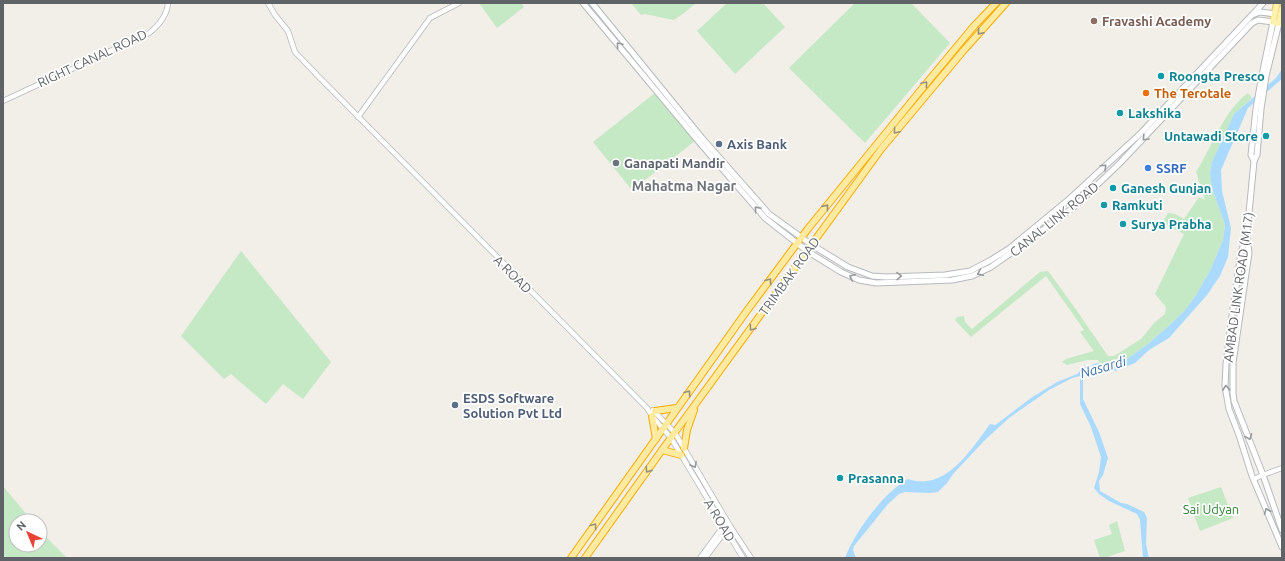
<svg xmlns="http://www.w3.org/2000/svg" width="1285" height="561" font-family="Ubuntu,sans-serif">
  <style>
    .green { fill: #c5e8c5 }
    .water { fill: #aadaff }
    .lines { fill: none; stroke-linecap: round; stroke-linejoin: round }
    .tertiary-casing { stroke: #b5b8bc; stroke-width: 6 }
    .secondary-casing { stroke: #b6babf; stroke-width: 7 }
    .primary-casing { stroke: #f2c960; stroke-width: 8 }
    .trunk-casing { stroke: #f9ab00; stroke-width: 8 }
    .tertiary { stroke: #fff; stroke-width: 4.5 }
    .secondary { stroke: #fff; stroke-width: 5 }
    .primary { stroke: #fff2af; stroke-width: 5.5 }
    .trunk { stroke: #feeaa1; stroke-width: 6 }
    .oneway { stroke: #97927c }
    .oneway2 { stroke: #979a9d }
    .education-dot { fill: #8d6e63; stroke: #fff; stroke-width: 1.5 }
    .culture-dot { fill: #0f9aa8; stroke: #fff; stroke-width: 1.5 }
    .food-dot { fill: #e8710a; stroke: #fff; stroke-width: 1.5 }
    .service-dot { fill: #5c6f8a; stroke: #fff; stroke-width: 1.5 }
    .worship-dot { fill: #6b7280; stroke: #fff; stroke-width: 1.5 }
    .shop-dot { fill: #3f7fe0; stroke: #fff; stroke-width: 1.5 }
    .labels { text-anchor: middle; stroke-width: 3.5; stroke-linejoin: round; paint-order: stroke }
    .education-label { font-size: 13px; font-weight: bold; fill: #785e54; stroke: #fff; text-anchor: start }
    .street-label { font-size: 13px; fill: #5f6368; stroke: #fff }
    .culture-label { font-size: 13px; font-weight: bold; fill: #0d838f; stroke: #fff; text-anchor: start }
    .food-label { font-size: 13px; font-weight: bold; fill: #c56008; stroke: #fff; text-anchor: start }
    .service-label { font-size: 13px; font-weight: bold; fill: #4e5e75; stroke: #fff; text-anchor: start }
    .worship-label { font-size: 13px; font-weight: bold; fill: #5b616d; stroke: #fff; text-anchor: start }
    .shop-label { font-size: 13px; font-weight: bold; fill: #366cbe; stroke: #fff; text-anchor: start }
    .park-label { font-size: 13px; fill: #348238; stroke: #fff }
    .neighbourhood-label { font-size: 14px; font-weight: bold; fill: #70757a; stroke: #fff }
    .water-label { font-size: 14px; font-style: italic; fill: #4174aa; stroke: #fff }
  </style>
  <rect width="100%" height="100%" fill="#f1efe8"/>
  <g class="green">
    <polygon points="479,3 521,3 524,7 497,28"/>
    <polygon points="631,3 696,3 684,13 674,20 645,14 641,15"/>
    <polygon points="727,3 763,3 785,27 735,74 697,31"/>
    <polygon points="855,3 911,3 950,43 865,143 789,68"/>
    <polygon points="655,93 695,141 632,190 593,142"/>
    <path d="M1248,93l4,5 -18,16 -22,48 -2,11 2,15 13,37 -2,15 -13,31 -14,24 -10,14 -15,15 -23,20 -25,18 -19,4 -3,-2 -3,-4h-11l-20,5 -5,-3 4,-3 28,-8 -14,-19 4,-2 -38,-54 -75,61 -16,-17 2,-3 7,-1 1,6 7,7 68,-57 8,-1 27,37 33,48h6l27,-17 13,-16 11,-9 1,-7 -11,-13 29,-60 -17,-9 -3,-5 4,-7 7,1 9,5 15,-22 6,3 -9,-28c16,-25 28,-62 52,-79z"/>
    <polygon points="241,251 331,362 303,399 283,384 266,404 231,374 224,379 181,336"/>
    <polygon points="3,486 32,521 16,521 16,545 40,545 40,531 67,558 3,558"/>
    <polygon points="1221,487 1233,518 1200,531 1188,498"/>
    <polygon points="1117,521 1125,551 1104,558 1100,558 1094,540 1112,534 1109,525"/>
  </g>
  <path class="water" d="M1282,69v10l-34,29 -27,62 1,21 9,37 -3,29 -8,19 -13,19 -38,43 -20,12 -14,13 -20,8 -29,3 -3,7v18l16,33 9,26 -5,17 -4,6 1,10 21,12 6,1 17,8 3,6 -1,26 3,14h-6l-3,-38 -3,-6 -28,-13 -10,-7 -5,-6 5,-16 2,-15 -10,-30 -11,-23v-28l-8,2 -23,12 -40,28 -24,22 -31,33 -7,10 -9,9 -8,1 -25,-1 -6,2 -11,10 -34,42 -1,4 3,8h-11c9,-25 39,-66 63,-79 37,13 63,-29 82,-55l5,1 3,-2 33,-25 26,-16 20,-8 9,-8h5l3,-2 4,-1 6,3 19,-4 25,-18 23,-20 15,-15 10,-14 14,-24 13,-31 2,-15 -13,-37 -2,-15 2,-11 22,-48 42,-36z"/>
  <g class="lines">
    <g class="tertiary-casing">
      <g id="tertiary">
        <path d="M268,3l7,12 13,16 7,21 23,24 330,333c2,7 18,22 23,29l72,120"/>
        <path d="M3,101l146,-68c9,-7 18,-18 19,-30"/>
        <polyline points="358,117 430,18 459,3"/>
        <polyline points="653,410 675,433 730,526 751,558"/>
        <polyline points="1254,479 1263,475 1282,468"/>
        <polyline points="700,558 725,524"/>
        <polyline points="705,558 727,529"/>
      </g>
    </g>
    <g class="secondary-casing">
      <g id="secondary">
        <polyline points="583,3 699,142 765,218 807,251 841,272 859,280 876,283 952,280 972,276 991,267 1028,241 1074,207 1120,163 1252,23 1258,20 1273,22 1261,80 1256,109 1251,155 1254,161"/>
        <polyline points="592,3 702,138 769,214 812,245 848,267 872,276 886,277 945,275 970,271 991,260 1010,248 1067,201 1141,133 1252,15 1260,12 1275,14"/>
        <polyline points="1254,13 1263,3"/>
        <polyline points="1279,23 1266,76 1261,109 1257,155 1254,161 1247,234 1241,253 1233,308 1226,364 1225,386 1229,409 1239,435 1252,476 1282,547"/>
        <polyline points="1247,237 1249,253 1233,363 1233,393 1234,401 1263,475 1282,530"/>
      </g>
    </g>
    <g class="primary-casing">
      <g id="primary">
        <polyline points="1277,3 1273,22 1282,23"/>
        <polyline points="1279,23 1282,9"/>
      </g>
    </g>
    <g class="trunk-casing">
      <g id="trunk">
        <polyline points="655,411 677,408"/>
        <polyline points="652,416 656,439"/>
        <polyline points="684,448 687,430 694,410"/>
        <polyline points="662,450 681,455"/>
        <polyline points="571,558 746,312 807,230 925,85 974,26 996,3"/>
        <polyline points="585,558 662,450 882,148 964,50 1006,3"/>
      </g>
    </g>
    <use href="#tertiary" class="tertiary"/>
    <use href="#secondary" class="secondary"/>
    <use href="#primary" class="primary"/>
    <use href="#trunk" class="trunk"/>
  </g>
  <defs><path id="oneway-chevron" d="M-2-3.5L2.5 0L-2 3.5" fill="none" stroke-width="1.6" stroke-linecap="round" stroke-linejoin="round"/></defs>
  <g class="oneway">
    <use href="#oneway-chevron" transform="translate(980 32) rotate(131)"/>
    <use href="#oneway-chevron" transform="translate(925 84) rotate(-50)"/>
    <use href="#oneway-chevron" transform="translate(896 131) rotate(130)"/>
    <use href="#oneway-chevron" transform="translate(826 207) rotate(-51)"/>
    <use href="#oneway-chevron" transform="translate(769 281) rotate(-53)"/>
    <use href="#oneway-chevron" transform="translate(752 328) rotate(126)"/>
    <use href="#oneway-chevron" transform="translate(688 393) rotate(-54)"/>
    <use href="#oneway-chevron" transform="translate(648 470) rotate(125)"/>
    <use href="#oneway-chevron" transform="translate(594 526) rotate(-54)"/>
  </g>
  <g class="oneway2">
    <use href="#oneway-chevron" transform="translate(619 45) rotate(-130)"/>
    <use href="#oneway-chevron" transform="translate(1145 138) rotate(134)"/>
    <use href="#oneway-chevron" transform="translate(1104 167) rotate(-43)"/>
    <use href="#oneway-chevron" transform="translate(757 209) rotate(-131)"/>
    <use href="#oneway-chevron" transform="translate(980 273) rotate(154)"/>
    <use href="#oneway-chevron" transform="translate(899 276) rotate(-2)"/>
    <use href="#oneway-chevron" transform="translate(852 277) rotate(-156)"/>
    <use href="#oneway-chevron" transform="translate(1226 388) rotate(-95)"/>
    <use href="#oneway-chevron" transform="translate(1249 437) rotate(68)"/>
    <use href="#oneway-chevron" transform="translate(694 465) rotate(61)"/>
    <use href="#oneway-chevron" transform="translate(1267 511) rotate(-113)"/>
  </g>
  <circle class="education-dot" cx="1094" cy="21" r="4"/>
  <g class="culture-dot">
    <circle cx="1161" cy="76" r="4"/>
    <circle cx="1120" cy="113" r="4"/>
    <circle cx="1266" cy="136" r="4"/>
    <circle cx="1113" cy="188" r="4"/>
    <circle cx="1104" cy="205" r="4"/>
    <circle cx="1123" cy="224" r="4"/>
    <circle cx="840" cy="478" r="4"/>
  </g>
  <circle class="food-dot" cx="1146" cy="93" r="4"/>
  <g class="service-dot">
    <circle cx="719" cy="144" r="4"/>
    <circle cx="455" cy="405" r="4"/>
  </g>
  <circle class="worship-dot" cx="616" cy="163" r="4"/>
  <circle class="shop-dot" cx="1148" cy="168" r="4"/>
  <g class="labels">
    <g class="education-label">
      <text x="1102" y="26">Fravashi Academy</text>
    </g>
    <g class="street-label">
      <text transform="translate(92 58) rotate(-25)" y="5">RIGHT CANAL ROAD</text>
      <text transform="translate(1054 219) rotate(-39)" y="5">CANAL LINK ROAD</text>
      <text transform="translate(513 274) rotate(45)" y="5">A ROAD</text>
      <text transform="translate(789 276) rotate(-54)" y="5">TRIMBAK ROAD</text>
      <text transform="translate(1238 287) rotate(-82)" y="5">AMBAD LINK ROAD (M17)</text>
      <text transform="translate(720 520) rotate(59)" y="5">A ROAD</text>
    </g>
    <g class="culture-label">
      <text x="1169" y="81">Roongta Presco</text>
      <text x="1128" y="118">Lakshika</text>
      <text x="1258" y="141" text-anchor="end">Untawadi Store</text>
      <text x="1121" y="193">Ganesh Gunjan</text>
      <text x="1112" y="210">Ramkuti</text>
      <text x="1131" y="229">Surya Prabha</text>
      <text x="848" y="483">Prasanna</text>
    </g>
    <g class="food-label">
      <text x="1154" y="98">The Terotale</text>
    </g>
    <g class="service-label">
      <text x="727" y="149">Axis Bank</text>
      <text x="463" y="403">ESDS Software<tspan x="463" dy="15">Solution Pvt Ltd</tspan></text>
    </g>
    <g class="worship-label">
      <text x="624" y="168">Ganapati Mandir</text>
    </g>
    <g class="shop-label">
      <text x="1156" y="173">SSRF</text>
    </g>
    <g class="park-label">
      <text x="1211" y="514">Sai Udyan</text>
    </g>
    <g class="neighbourhood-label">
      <text x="684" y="191">Mahatma Nagar</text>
    </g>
    <g class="water-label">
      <text transform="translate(1103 367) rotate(-16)" y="5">Nasardi</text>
    </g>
  </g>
  <rect width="1285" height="561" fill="none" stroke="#5f6368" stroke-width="8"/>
  <g transform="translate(28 533) rotate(316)"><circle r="19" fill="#ffffff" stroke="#bfc1c3"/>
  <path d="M0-3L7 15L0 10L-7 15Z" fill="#ea4335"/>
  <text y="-6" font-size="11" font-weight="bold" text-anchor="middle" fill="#5f6368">N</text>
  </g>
</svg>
